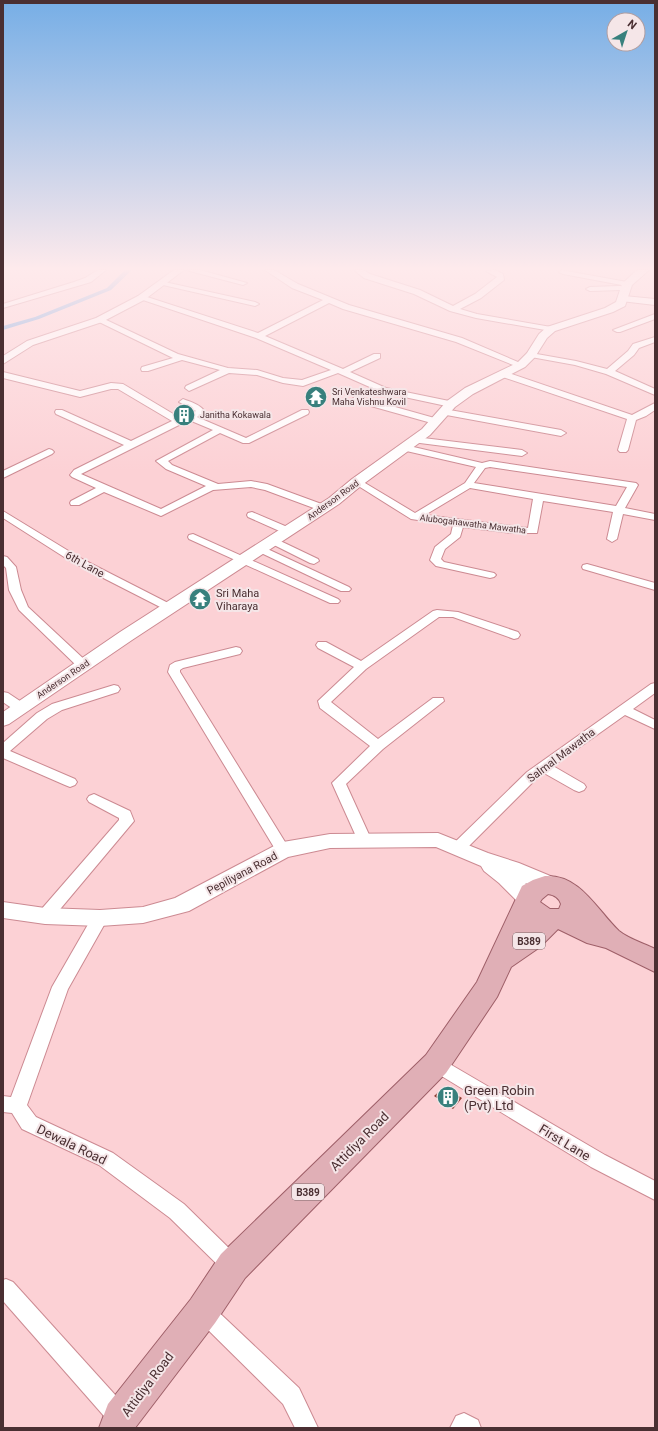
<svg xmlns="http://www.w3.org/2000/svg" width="658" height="1431" font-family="Roboto,sans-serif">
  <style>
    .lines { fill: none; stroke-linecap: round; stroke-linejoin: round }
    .canal { fill: #6ba4e2; fill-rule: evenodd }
    .building { fill: #8c3d30 }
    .minor-casing { stroke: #cc8a92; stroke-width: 2 }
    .tertiary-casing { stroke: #cc8a92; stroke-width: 2 }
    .secondary-casing { stroke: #cc8a92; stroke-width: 2 }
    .primary-casing { stroke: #9e5f68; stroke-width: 2 }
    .minor { fill: #fff; fill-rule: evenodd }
    .tertiary { fill: #fff; fill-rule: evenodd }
    .secondary { fill: #fff; fill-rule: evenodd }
    .primary { fill: #e0afb6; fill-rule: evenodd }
    .labels { text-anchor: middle; stroke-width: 4; stroke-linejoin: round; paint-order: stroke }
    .far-poi-label { font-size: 9px; fill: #4a2f32; stroke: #f5e6e8; text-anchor: start }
    .far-street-label { font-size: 9px; fill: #4a2f32; stroke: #f5e6e8 }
    .shield { fill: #f5e6e8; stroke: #7d6669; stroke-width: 1 }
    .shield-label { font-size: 10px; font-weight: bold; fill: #4a2f32 }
    .street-label { font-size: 11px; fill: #4a2f32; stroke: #f5e6e8 }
    .poi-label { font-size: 11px; fill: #4a2f32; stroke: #f5e6e8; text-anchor: start }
    .near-poi-label { font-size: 13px; fill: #4a2f32; stroke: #f5e6e8; text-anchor: start }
    .near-street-label { font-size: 13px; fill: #4a2f32; stroke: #f5e6e8 }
  </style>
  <rect width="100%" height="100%" fill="#fcd1d5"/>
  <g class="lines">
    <polygon class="canal" points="125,270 132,270 111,290 39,319 3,330 3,326 35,317 107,288"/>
  </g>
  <polygon class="building" points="444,1087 462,1098 453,1109 434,1096"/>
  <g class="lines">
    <g class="minor-casing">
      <g id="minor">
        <polygon points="98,270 106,270 91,282 3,308 3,304 74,282 85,278"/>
        <polygon points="186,270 200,270 247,283 243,285"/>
        <polygon points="265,270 274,270 298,284 349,305 462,338 525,365 524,367 518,367 456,342 343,309 329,303 265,336 343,369 374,354 380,354 380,358 350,372 386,388 454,402 455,404 454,406 451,407 381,392 338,373 303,386 283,383 257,375 229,373 189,391 185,388 186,386 220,370 182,360 148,371 142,371 141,369 142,367 173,358 95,320 99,318 102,318 178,354 228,368 257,370 283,378 302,380 331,370 256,338 137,298 138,296 144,296 258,333 323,300 292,288"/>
        <polygon points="354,270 363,270 370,274 420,290 453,306 475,294 497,277 486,271 495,270 503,274 504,280 481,298 460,309 477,314 551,327 555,329 551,331 476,318 450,311 414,294 364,278"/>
        <polygon points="561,270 627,282 631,284 627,286 563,274 559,272"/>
        <polygon points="160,281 255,302 259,304 255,306 163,285 159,283"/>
        <polygon points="618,286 621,286 621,290 590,291 586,289 590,287"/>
        <polygon points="655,314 655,319 620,332 617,332 613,330"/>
        <polygon points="655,337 655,342 639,348 634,355 615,371 655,389 655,395 606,374 575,365 531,357 527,355 531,353 576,361 607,369 628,351 633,344"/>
        <polygon points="503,371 632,415 655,403 655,410 646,416 636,420 628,450 626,452 620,452 618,450 627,419 500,376 499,374 500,372"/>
        <path d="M3,372l77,19 31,-8 12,1 57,34 16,-7 -17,-9 4,-3c8,3 18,6 22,13l-8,5 49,21 56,-28h6l1,2 -1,2 -59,29h-6l-23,-10 -52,28 4,4 46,19 33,-3 16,3 60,22 1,2 -5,3 -4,-1 -54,-20 -14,-3 -38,3 -52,26 -57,-24 -25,13h-8l-1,-2 1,-2 25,-13 -24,-11 -2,-2 4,-5 50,-25 -68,-31 -1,-2 1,-2h6l69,31 41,-20 -54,-32h-7l-31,8 -77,-19zM189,420l24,10 -57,31 10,8 40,17 -45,23 -80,-35z"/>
        <polygon points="356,396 438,419 440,421 435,424 353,401 352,399"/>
        <polygon points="444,409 561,430 566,433 561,436 441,414 440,412"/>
        <polygon points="415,437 522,450 527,453 522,456 412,442 410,440"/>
        <path d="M405,445l77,18 8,-2 146,22 2,2 -13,23 30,6v6l-32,-6 -6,25 -5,3 -5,-3 6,-27 -70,-11 -6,32h-25l-49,-6 -3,10 -15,12 -4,10 3,3 50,11 2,2 -2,2 -4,1 -54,-12 -6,-6 5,-13 16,-13 2,-9 -42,-6 -59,-37 2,-2h6l55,33 50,-30 11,-16 -74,-17 -2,-2zM490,467l137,20 -11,19 -142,-23 11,-15zM470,488l63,11 -5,29 -103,-13z"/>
        <polygon points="49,449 52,450 54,452 52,454 3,478 3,471"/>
        <polygon points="3,511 80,558 174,606 176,608 174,610 166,610 72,562 3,518"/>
        <polygon points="252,512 292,529 293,531 288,534 284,533 248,517 247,515 248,513"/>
        <polygon points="193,534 338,599 340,601 338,603 330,603 189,539 188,537 189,535"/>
        <polygon points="274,538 318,559 319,561 314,564 310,563 270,543 269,541"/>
        <polygon points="261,546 349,587 351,589 349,591 341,591 257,551 256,549 257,547"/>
        <polygon points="3,556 7,557 16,567 21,590 28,607 87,662 89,665 87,668 79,668 19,610 9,590 6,568 3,565"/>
        <polygon points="587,564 655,583 655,590 583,569 582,567 583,565"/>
        <polygon points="437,610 458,612 518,632 520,635 518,638 514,639 453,617 439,617 366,669 331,702 378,739 433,698 443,698 444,701 383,749 346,784 371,839 369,843 364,844 359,843 332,783 370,746 320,708 318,701 354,667 318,648 316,645 318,642 326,642 361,661 433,611"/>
        <polygon points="236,647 240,648 242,651 240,654 183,668 180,670 180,672 290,850 288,854 283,855 278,854 168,672 170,665 175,662"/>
        <polygon points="655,683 655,693 633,709 655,720 655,729 625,715 553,766 584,784 586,787 584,790 579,792 574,790 544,773 537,778 463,852 458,853 453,852 451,848 453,844 527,772 651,684"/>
        <polygon points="114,685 118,686 120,689 118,692 62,710 47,719 10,751 75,779 77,782 75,785 70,787 65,785 3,758 3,743 37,713 52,704"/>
        <path d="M3,692l5,1 18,12 1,3 -1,3c-9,2 -16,-4 -23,-9z"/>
        <polygon points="94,794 130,811 134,821 51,920 45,922 39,920 37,916 39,912 119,820 119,818 89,802 87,799 89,796"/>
        <polygon points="100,912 106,914 108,918 68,989 27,1105 36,1117 113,1153 184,1204 240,1259 243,1266 240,1273 233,1276 226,1273 170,1218 99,1165 22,1129 12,1113 3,1112 3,1096 11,1097 52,987 94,914"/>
        <polygon points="436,1056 605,1155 655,1181 655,1200 591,1167 430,1069 427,1064 430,1059"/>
        <polygon points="6,1279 13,1282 127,1408 130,1416 127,1424 119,1427 111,1424 3,1301 3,1280"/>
        <polygon points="203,1300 210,1304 299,1388 318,1428 295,1428 283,1404 196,1318 192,1311 196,1304"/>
        <polygon points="464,1413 478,1420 481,1428 450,1428 456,1416"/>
      </g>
    </g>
    <g class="tertiary-casing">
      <g id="tertiary">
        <polygon points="174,270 184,270 144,300 102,322 33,345 3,364 3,356 27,341 96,318 138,296"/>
        <polygon points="624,296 655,299 655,305 621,301 619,299 621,297"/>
      </g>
    </g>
    <g class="secondary-casing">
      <g id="secondary">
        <polygon points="637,270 649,270 632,285 625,306 613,312 555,331 547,338 535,357 525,367 473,394 455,407 430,435 362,485 339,504 132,640 9,724 3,726 3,712 120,632 329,498 352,479 422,429 447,401 465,388 517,363 527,353 539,334 547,327 605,308 616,302 622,284"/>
        <polygon points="438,833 488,853 519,863 560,880 564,886 560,892 553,894 525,883 537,893 540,899 537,905 529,907 521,905 499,883 484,871 481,866 436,847 330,848 288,857 189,911 143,923 100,926 45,924 3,918 3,902 45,908 100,910 143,907 175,898 276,845 283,842 330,834"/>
      </g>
    </g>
    <g class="primary-casing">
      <path id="primary" d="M545,876c35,-2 52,34 74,55 8,7 26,13 36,18v23l-49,-24 -19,-5 -29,-14 -18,18 -29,20 -14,30 -51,76 -201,205 -30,45 -80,105h-36l9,-24 83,-105 30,-45 205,-199 51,-73 45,-96 11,-6zM548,894c7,1 11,4 13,10l-2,5h-9l-10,-7 2,-3z"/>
    </g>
    <use href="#minor" class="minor"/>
    <use href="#tertiary" class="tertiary"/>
    <use href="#secondary" class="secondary"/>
    <use href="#primary" class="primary"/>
  </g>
  <linearGradient id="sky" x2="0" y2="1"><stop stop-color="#76aee6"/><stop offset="0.57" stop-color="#feeaec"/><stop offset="1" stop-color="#feeaec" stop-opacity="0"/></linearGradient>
  <rect width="658" height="471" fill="url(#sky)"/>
  <defs>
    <g id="temple-disc" transform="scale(1.15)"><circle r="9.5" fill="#38807d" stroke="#f5e6e8"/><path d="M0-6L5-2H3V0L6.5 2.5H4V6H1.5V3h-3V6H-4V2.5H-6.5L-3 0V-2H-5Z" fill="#fff"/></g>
    <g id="building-disc" transform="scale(1.15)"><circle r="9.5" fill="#38807d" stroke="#f5e6e8"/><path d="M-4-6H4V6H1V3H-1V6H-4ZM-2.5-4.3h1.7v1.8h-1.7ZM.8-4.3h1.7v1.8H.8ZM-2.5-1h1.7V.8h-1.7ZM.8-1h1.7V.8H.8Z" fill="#fff"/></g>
  </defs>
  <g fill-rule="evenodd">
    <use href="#temple-disc" x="316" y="397"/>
    <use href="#building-disc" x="184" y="415"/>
    <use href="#temple-disc" x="200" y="599"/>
    <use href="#building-disc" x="448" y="1097"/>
  </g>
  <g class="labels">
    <g class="far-poi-label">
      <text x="332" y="395">Sri Venkateshwara<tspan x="332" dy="10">Maha Vishnu Kovil</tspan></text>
      <text x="200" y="418">Janitha Kokawala</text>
    </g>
    <g class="far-street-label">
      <text transform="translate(333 500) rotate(-36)" y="3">Anderson Road</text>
      <text transform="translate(473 524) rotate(7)" y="3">Alubogahawatha Mawatha</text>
      <text transform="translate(63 679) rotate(-34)" y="3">Anderson Road</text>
    </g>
    <g class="shield">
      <rect x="513" y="933" width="32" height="16" rx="3"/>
      <rect x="292" y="1184" width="32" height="16" rx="3"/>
    </g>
    <g class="shield-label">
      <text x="529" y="945">B389</text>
      <text x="308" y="1196">B389</text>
    </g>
    <g class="street-label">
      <text transform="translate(85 564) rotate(29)" y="4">6th Lane</text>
      <text transform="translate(561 755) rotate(-37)" y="4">Salmal Mawatha</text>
      <text transform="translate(242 873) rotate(-28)" y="4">Pepiliyana Road</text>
    </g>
    <g class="poi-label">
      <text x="216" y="597">Sri Maha<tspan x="216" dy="13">Viharaya</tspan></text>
    </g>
    <g class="near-poi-label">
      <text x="464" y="1095">Green Robin<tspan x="464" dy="15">(Pvt) Ltd</tspan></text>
    </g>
    <g class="near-street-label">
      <text transform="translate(359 1141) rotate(-45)" y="5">Attidiya Road</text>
      <text transform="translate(565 1142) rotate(31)" y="5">First Lane</text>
      <text transform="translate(72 1144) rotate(26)" y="5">Dewala Road</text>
      <text transform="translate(147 1384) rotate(-53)" y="5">Attidiya Road</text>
    </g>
  </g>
  <rect width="658" height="1431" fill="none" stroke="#4a2f32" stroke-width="8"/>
  <g transform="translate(626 32) rotate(39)"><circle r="19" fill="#f5e6e8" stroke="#b19d9f"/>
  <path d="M0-3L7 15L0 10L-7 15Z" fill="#38807d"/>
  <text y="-6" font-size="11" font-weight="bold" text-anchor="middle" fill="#4a2f32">N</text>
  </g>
</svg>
